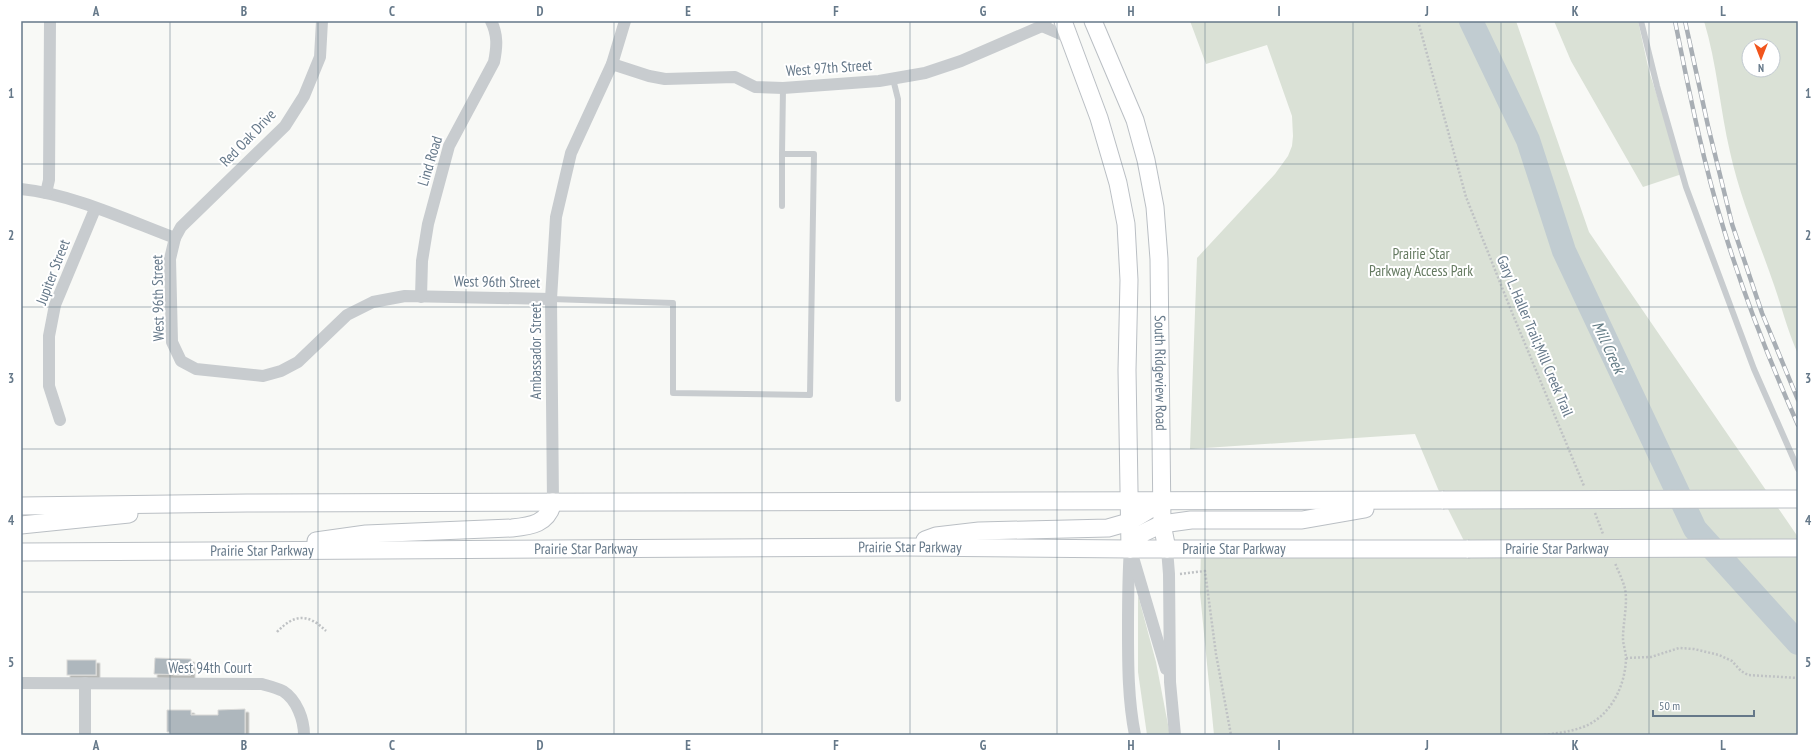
<svg xmlns="http://www.w3.org/2000/svg" width="1819" height="756" font-family="'PT Sans Narrow',sans-serif">
  <style>
    .green { fill: #dae1d6; fill-rule: evenodd }
    .lines { fill: none; stroke-linecap: round; stroke-linejoin: round }
    .river { stroke: #c1ccd1; stroke-width: 24 }
    .building { fill: #aeb7bd; stroke: #dadad8; filter: url(#shadow) }
    .secondary-casing { stroke: #babfc4; stroke-width: 19 }
    .path { stroke: #bfc2c4; stroke-width: 2.5; stroke-dasharray: 2 2; stroke-linecap: butt }
    .lane { stroke: #c8cccf; stroke-width: 6 }
    .street { stroke: #c8cccf; stroke-width: 12 }
    .secondary { stroke: #fff; stroke-width: 17 }
    .rail-casing { stroke: #a8aeb4; stroke-width: 4.5 }
    .rail { stroke: #fff; stroke-width: 3; stroke-dasharray: 9; stroke-linecap: butt }
    .secondary-bridge-casing { stroke: #babfc4; stroke-width: 19; stroke-linecap: butt }
    .secondary-bridge { stroke: #fff; stroke-width: 17 }
    .grid { fill: none; stroke: #657889; stroke-width: 1; stroke-opacity: 0.55 }
    .labels { text-anchor: middle; stroke-width: 4; stroke-linejoin: round; paint-order: stroke }
    .street-label { font-size: 15px; fill: #657889; stroke: #fff }
    .park-label { font-size: 15px; fill: #657a61; stroke: #fff }
    .water-label { font-size: 16px; font-style: italic; fill: #617a84; stroke: #fff }
    .neatline { fill: none; stroke: #657889; stroke-width: 1.5 }
    .grid-label { font-size: 13px; text-anchor: middle; font-weight: bold; fill: #657889 }
  </style>
  <defs>
    <filter id="shadow"><feDropShadow dx="3.5" dy="3.5" stdDeviation="0" flood-color="#0004"/></filter>
  </defs>
  <rect width="100%" height="100%" fill="#f8f9f6"/>
  <g class="green">
    <polygon points="1190,21 1516,21 1589,232 1798,537 1798,735 1214,735 1200,593 1201,548 1468,549 1438,489 1415,434 1190,449 1197,258 1275,174 1288,156 1292,146 1293,136 1292,116 1267,45 1206,64"/>
    <polygon points="1554,21 1638,21 1649,71 1682,174 1643,187 1571,61"/>
    <path d="M1704,21h94v333c-10,-22 -16,-46 -24,-69 -15,-44 -34,-87 -44,-133 -10,-43 -13,-88 -26,-131zM1749,46h24v24h-24z"/>
    <polygon points="1138,595 1156,662 1170,735 1147,735 1138,672"/>
  </g>
  <g class="lines">
    <polyline class="river" points="1471,21 1528,140 1564,251 1695,529 1798,643"/>
  </g>
  <g class="building">
    <polygon points="155,658 191,659 191,675 154,674"/>
    <rect x="67" y="660" width="29" height="15"/>
    <polygon points="245,709 245,735 169,735 169,732 167,732 167,710 191,710 191,715 218,715 218,710"/>
  </g>
  <g class="lines">
    <g class="secondary-casing">
      <g id="secondary">
        <polyline points="1063,21 1099,118 1118,183 1126,224 1129,280 1127,370 1130,549"/>
        <path id="s1" d="M1093,21l42,99 11,40 9,47 4,52 3,265 5,25"/>
        <polyline points="21,506 247,503 1443,500"/>
        <polyline points="21,525 129,514"/>
        <polyline points="925,540 936,536 979,531 1108,528 1129,522 1162,502"/>
        <path d="M316,541l50,-7 146,-6c19,-2 36,-4 41,-26"/>
        <polyline points="1130,549 1143,533 1162,524 1191,520 1302,520 1365,509"/>
        <path id="s2" d="M21,552l885,-5 224,2h338"/>
      </g>
    </g>
    <g class="path">
      <polyline points="1418,21 1466,197 1511,310 1584,486"/>
      <polyline points="1595,513 1603,534"/>
      <polyline points="1180,574 1205,571 1216,654 1231,735"/>
      <path d="M277,632c17,-18 31,-19 49,-1"/>
      <polyline points="1626,658 1651,657 1679,648 1694,649 1719,655 1732,661 1741,671 1748,675 1798,678"/>
      <path d="M1544,735c13,-2 26,-3 39,-8 27,-10 42,-40 43,-68 0,-7 -3,-14 -3,-21 0,-15 5,-35 2,-49 -2,-9 -7,-18 -10,-26"/>
    </g>
    <g class="lane">
      <polyline points="1641,21 1657,86 1686,187 1754,369 1798,469"/>
      <polyline points="893,79 898,99 898,399"/>
      <polyline points="782,206 782,154"/>
      <polyline points="551,299 673,303 673,393 810,395 814,154 782,154 783,88"/>
    </g>
    <g class="street">
      <polyline points="1042,26 1070,38"/>
      <polyline points="612,64 649,76 665,79 735,77 755,87 783,88 879,81 925,73 961,61 1042,26 1046,21"/>
      <path d="M21,189c51,5 106,31 154,49l-5,21 2,83 9,19 15,8 67,7 18,-5 17,-9 49,-47 26,-13 32,-6 146,3"/>
      <polyline points="46,193 49,180 50,21"/>
      <polyline points="175,238 181,227 285,126 304,96 320,57 322,21"/>
      <path d="M421,297l1,-36 6,-37 21,-78 45,-84c3,-15 4,-27 -3,-41"/>
      <polyline points="60,420 49,386 49,336 55,305 95,209"/>
      <polyline points="553,502 551,299 556,217 571,153 612,64 625,21"/>
      <path d="M1130,549c-2,27 -2,53 -2,80 0,35 0,71 7,106"/>
      <polyline points="1167,549 1169,574 1170,682 1175,735"/>
      <polyline points="1132,554 1166,669"/>
      <path d="M21,683l241,1c7,2 15,4 21,7 14,9 21,29 21,44"/>
      <polyline points="85,735 85,683"/>
    </g>
    <use href="#secondary" class="secondary"/>
    <g class="rail-casing">
      <g id="rail">
        <path d="M1675,21c14,70 28,141 49,209 20,66 46,132 74,195"/>
        <polyline points="1685,21 1708,126 1732,224 1762,313 1798,400"/>
      </g>
    </g>
    <use href="#rail" class="rail"/>
    <g class="secondary-bridge-casing">
      <g id="secondary-bridge">
        <polyline points="1443,500 1798,499"/>
        <path id="s3" d="M1468,549l330,-1"/>
      </g>
    </g>
    <use href="#secondary-bridge" class="secondary-bridge"/>
  </g>
  <path class="grid" d="M170,21v714M318,21v714M466,21v714M614,21v714M762,21v714M910,21v714M1057,21v714M1205,21v714M1353,21v714M1501,21v714M1649,21v714M21,164h1777M21,307h1777M21,449h1777M21,592h1777"/>
  <g class="labels">
    <g class="street-label">
      <text transform="translate(829 68) rotate(-4)" y="5">West 97th Street</text>
      <text transform="translate(248 138) rotate(-46)" y="5">Red Oak Drive</text>
      <text transform="translate(430 161) rotate(-73)" y="5">Lind Road</text>
      <text transform="translate(53 272) rotate(-69)" y="5">Jupiter Street</text>
      <text transform="translate(497 282) rotate(1)" y="5">West 96th Street</text>
      <text transform="translate(158 298) rotate(-91)" y="5">West 96th Street</text>
      <text transform="translate(1535 336) rotate(67)" y="5">Gary L. Haller Trail;Mill Creek Trail</text>
      <text transform="translate(536 351) rotate(-90)" y="5">Ambassador Street</text>
      <text dy="5" stroke="none"><textPath href="#s1" startOffset="363">South Ridgeview Road</textPath></text>
      <text dy="5" stroke="none"><textPath href="#s2" startOffset="889">Prairie Star Parkway</textPath></text>
      <text dy="5" stroke="none"><textPath href="#s2" startOffset="565">Prairie Star Parkway</textPath></text>
      <text dy="5" stroke="none"><textPath href="#s2" startOffset="1213">Prairie Star Parkway</textPath></text>
      <text dy="5" stroke="none"><textPath href="#s3" startOffset="89">Prairie Star Parkway</textPath></text>
      <text dy="5" stroke="none"><textPath href="#s2" startOffset="241">Prairie Star Parkway</textPath></text>
      <text x="210" y="673">West 94th Court</text>
    </g>
    <g class="park-label">
      <text x="1421" y="259">Prairie Star<tspan x="1421" dy="17">Parkway Access Park</tspan></text>
    </g>
    <g class="water-label">
      <text transform="translate(1609 347) rotate(65)" y="6">Mill Creek</text>
    </g>
  </g>
  <rect width="1819" height="756" fill="none" stroke="#ffffff" stroke-width="44"/>
  <g transform="translate(1761 58) rotate(180)"><circle r="19" fill="#ffffff" stroke="#c1c9d0"/>
  <path d="M0-3L7 15L0 10L-7 15Z" fill="#f1551d"/>
  <text y="-6" font-size="11" font-weight="bold" text-anchor="middle" fill="#657889">N</text>
  </g>
  <path d="M1653 710v6h101v-6" fill="none" stroke="#657889" stroke-width="2"/>
  <text x="1659" y="710" font-size="12" fill="#657889" stroke="#ffffff" stroke-width="3" paint-order="stroke">50 m</text>
  <rect x="22" y="22" width="1775" height="712" class="neatline"/>
  <g class="grid-label">
    <text x="96" y="16">A</text>
    <text x="244" y="16">B</text>
    <text x="392" y="16">C</text>
    <text x="540" y="16">D</text>
    <text x="688" y="16">E</text>
    <text x="836" y="16">F</text>
    <text x="983" y="16">G</text>
    <text x="1131" y="16">H</text>
    <text x="1279" y="16">I</text>
    <text x="1427" y="16">J</text>
    <text x="1575" y="16">K</text>
    <text x="1723" y="16">L</text>
    <text x="11" y="98">1</text>
    <text x="1808" y="98">1</text>
    <text x="11" y="240">2</text>
    <text x="1808" y="240">2</text>
    <text x="11" y="383">3</text>
    <text x="1808" y="383">3</text>
    <text x="11" y="525">4</text>
    <text x="1808" y="525">4</text>
    <text x="11" y="667">5</text>
    <text x="1808" y="667">5</text>
    <text x="96" y="750">A</text>
    <text x="244" y="750">B</text>
    <text x="392" y="750">C</text>
    <text x="540" y="750">D</text>
    <text x="688" y="750">E</text>
    <text x="836" y="750">F</text>
    <text x="983" y="750">G</text>
    <text x="1131" y="750">H</text>
    <text x="1279" y="750">I</text>
    <text x="1427" y="750">J</text>
    <text x="1575" y="750">K</text>
    <text x="1723" y="750">L</text>
  </g>
</svg>
